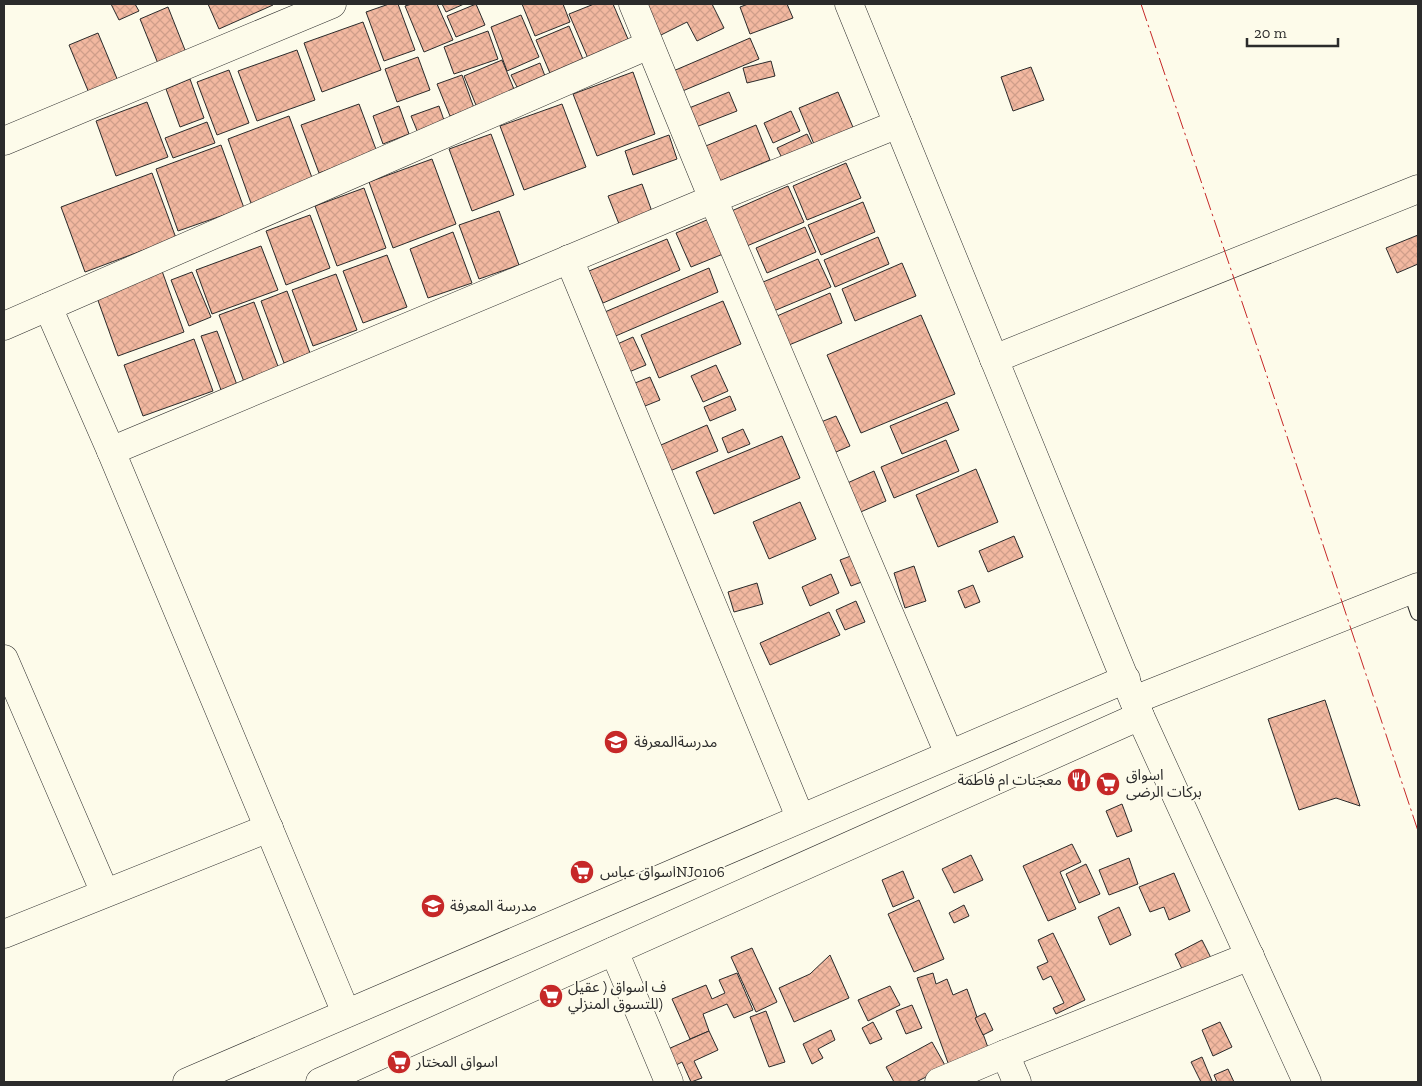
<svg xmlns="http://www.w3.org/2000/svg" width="1422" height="1086" font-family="'Zilla Slab','Noto Sans Arabic',serif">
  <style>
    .building { fill: url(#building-cross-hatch); stroke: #2b2b2b }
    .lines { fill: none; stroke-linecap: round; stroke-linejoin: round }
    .lane-casing { stroke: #2b2b2b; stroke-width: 16 }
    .street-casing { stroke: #2b2b2b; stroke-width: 29 }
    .secondary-casing { stroke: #2b2b2b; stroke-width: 29 }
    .lane { stroke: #fdfbea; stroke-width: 14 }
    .street { stroke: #fdfbea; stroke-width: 28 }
    .secondary { stroke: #fdfbea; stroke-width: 28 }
    .power { stroke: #c62828; stroke-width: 1; stroke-dasharray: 18 4 2.5 4; stroke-linecap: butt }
    .labels { text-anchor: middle; stroke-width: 4; stroke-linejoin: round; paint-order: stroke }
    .poi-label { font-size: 15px; fill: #2b2b2b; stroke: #fdfbea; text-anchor: start }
  </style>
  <defs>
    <pattern id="building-cross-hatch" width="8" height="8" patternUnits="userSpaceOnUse" patternTransform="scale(1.25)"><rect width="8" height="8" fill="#f2b8a0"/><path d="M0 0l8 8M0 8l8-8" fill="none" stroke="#d09e8a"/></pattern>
  </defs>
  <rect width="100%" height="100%" fill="#fdfbea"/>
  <g class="building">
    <polygon points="111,4 135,4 139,11 119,20"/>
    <polygon points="208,4 272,4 273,5 219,29"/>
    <polygon points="389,4 398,4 415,50 384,61 366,12"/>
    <polygon points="412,4 437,4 453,40 424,52 405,6"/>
    <polygon points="442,4 464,4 446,12"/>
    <polygon points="476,4 485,25 456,37 447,16"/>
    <polygon points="522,4 563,4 570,22 535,36"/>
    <polygon points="594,4 613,4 631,46 590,63 569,14"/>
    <polygon points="646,4 712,4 724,28 697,41 687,22 659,36"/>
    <polygon points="748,4 787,4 793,18 750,34 740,7"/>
    <polygon points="168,7 187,55 159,66 140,19"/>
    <polygon points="521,15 539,57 507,71 491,27"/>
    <polygon points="363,22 381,70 322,92 304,43"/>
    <polygon points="569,26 585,64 552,78 536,40"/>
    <polygon points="488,31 498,59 454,74 444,47"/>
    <polygon points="98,33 118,81 89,93 69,45"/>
    <polygon points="750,38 759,59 673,95 664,75"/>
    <polygon points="297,50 315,100 257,121 238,71"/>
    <polygon points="418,57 430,90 397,102 385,69"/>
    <polygon points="502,60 516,94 478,110 464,76"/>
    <polygon points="771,61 775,76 747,83 743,68"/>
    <polygon points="540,63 545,76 517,87 511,75"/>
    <polygon points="1031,67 1044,100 1013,111 1001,77"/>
    <polygon points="229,70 249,123 217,135 197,82"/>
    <polygon points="633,72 655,134 597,156 573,94"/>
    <polygon points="462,75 474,108 450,116 437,84"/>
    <polygon points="190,79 204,118 180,127 166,89"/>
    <polygon points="729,92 737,111 696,127 689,108"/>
    <polygon points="838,92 855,132 816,149 799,108"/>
    <polygon points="147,102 168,157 116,176 96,121"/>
    <polygon points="359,104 377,152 319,173 301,125"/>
    <polygon points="562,104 586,167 524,190 500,126"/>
    <polygon points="399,106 409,134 383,144 373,116"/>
    <polygon points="439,106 445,123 418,133 411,116"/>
    <polygon points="791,111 800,131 773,143 764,123"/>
    <polygon points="289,116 314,183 252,206 228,139"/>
    <polygon points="207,122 215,143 173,158 165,138"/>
    <polygon points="756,125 770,160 715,183 701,148"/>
    <polygon points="491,134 514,195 472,211 449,149"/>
    <polygon points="807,134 813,146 783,160 777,148"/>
    <polygon points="669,135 677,159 633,175 625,151"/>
    <polygon points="221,145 244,208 178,231 156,169"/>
    <polygon points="432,159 456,224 393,248 369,182"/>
    <polygon points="846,163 861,198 807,220 793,186"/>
    <polygon points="152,173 176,238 85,272 61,207"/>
    <polygon points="642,184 654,217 621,229 608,196"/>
    <polygon points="788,186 804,222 742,248 727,213"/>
    <polygon points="364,188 386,248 337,266 315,206"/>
    <polygon points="863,202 875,232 821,255 808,225"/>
    <polygon points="499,211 519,265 479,279 459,225"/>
    <polygon points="310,215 330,268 286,285 266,231"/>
    <polygon points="709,219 723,254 691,267 676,233"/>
    <polygon points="805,227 816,252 767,273 756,248"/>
    <polygon points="453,232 472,283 428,298 410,249"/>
    <polygon points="1418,235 1418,264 1397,273 1386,248"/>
    <polygon points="878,237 889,264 835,287 824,260"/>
    <polygon points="667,239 680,270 603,303 589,271"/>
    <polygon points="261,246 278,290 212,314 196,270"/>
    <polygon points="387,255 407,307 363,323 343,271"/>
    <polygon points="818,259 831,287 769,313 756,285"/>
    <polygon points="902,263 916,296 855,321 842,289"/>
    <polygon points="709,268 718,292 611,338 600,314"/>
    <polygon points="162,271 184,332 118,356 96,295"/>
    <polygon points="192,272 211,317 189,326 171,280"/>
    <polygon points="336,274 357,330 313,346 292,290"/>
    <polygon points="287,291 310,353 284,363 261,301"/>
    <polygon points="830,293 842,323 789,345 777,316"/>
    <polygon points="723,301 741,344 659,378 641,335"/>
    <polygon points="254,302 279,369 244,382 219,315"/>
    <polygon points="921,315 955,394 861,433 827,355"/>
    <polygon points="217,331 237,385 221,390 201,336"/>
    <polygon points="633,337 646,365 624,374 613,346"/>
    <polygon points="194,339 213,391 143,416 124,365"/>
    <polygon points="716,365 728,391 703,402 691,376"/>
    <polygon points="650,377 660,400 645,406 635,383"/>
    <polygon points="730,396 736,410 710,421 704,407"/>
    <polygon points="947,402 959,430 902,454 890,426"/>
    <polygon points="836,416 850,446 829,455 816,424"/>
    <polygon points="707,425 718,451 665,473 654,448"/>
    <polygon points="743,429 750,444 728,453 722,438"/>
    <polygon points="782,436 800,478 714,514 696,472"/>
    <polygon points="946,440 959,471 894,498 881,467"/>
    <polygon points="976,469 998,522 938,547 916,495"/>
    <polygon points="874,471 886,501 856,514 843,485"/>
    <polygon points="800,502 816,539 769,559 753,522"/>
    <polygon points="1014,536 1023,557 988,572 979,551"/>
    <polygon points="856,554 867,580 851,586 840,560"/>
    <polygon points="914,566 926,601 905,608 894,573"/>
    <polygon points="831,574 839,593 810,606 802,587"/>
    <polygon points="757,583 763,604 734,612 728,592"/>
    <polygon points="973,585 980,602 965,608 958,591"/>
    <polygon points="856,601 865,622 845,630 836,610"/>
    <polygon points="829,612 840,635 770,665 760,643"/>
    <polygon points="1325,700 1360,806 1336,798 1299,810 1268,719"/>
    <polygon points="1122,804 1132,831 1117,837 1106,811"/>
    <polygon points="1072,844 1081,862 1060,872 1076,909 1048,921 1023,866"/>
    <polygon points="971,855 983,880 954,893 942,869"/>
    <polygon points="1129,858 1138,884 1109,895 1099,870"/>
    <polygon points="1086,864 1100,894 1079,903 1066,874"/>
    <polygon points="903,871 914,898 893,907 882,880"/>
    <polygon points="1174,873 1190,911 1169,920 1164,907 1150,912 1139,887"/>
    <polygon points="919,900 944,959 914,972 888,914"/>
    <polygon points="964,905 969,916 954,923 949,913"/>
    <polygon points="1119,907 1131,935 1110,945 1098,917"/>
    <polygon points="1053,933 1085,1000 1056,1014 1053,1008 1064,1003 1051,976 1043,980 1037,967 1048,962 1038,940"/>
    <polygon points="1202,940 1211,958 1183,971 1175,954"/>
    <polygon points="752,948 777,1002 756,1012 731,957"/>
    <polygon points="830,955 849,998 794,1022 779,988 810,974"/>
    <polygon points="737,973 753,1010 734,1018 727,1004 703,1014 709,1031 690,1039 672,999 706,985 712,999 725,993 719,980"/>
    <polygon points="933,973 936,984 947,979 953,995 967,989 991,1056 951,1071 917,978"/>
    <polygon points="890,986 900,1005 868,1021 858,1000"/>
    <polygon points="912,1005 922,1028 906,1034 896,1011"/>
    <polygon points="766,1011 785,1062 769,1067 750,1017"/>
    <polygon points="985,1013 993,1030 983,1035 975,1018"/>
    <polygon points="873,1022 882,1039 870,1044 862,1028"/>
    <polygon points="1220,1022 1232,1047 1213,1056 1202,1030"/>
    <polygon points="831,1030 835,1040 818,1049 823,1058 812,1064 803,1044"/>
    <polygon points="709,1031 718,1050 694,1061 702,1078 691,1082 682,1062 676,1065 668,1049"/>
    <polygon points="932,1042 946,1067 916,1082 894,1082 886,1067"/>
    <polygon points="1202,1057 1212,1081 1209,1082 1201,1082 1191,1062"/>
    <polygon points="1228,1069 1234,1082 1217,1082 1214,1075"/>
  </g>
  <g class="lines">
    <g class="lane-casing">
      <polyline id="lane" points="1410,590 1418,613"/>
    </g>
    <g class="street-casing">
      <g id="street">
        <polyline points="633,4 713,199 949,754"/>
        <polyline points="4,141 332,4"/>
        <polyline points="569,259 800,817"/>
        <polyline points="48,307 111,451 346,1013"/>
        <polyline points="4,326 649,45"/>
        <polyline points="994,359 1418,189"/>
        <polyline points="111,451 713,199 898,124"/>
        <polyline points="4,659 105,893"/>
        <polyline points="1134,700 1418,587"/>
        <polyline points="1140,716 1307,1082"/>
        <polyline points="4,934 269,828"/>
        <polyline points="614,951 669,1082"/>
        <polyline points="1005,1054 1017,1082"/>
        <polyline points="939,1082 1005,1054 1250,956"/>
      </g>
    </g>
    <g class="secondary-casing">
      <g id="secondary">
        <polyline points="187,1082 1126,679"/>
        <polyline points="320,1082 1140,716 849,4"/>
      </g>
    </g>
    <use href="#lane" class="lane"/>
    <use href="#street" class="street"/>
    <use href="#secondary" class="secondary"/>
    <polyline class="power" points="1141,4 1265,370 1418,831"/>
  </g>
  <defs>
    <g id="school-disc" transform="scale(1.25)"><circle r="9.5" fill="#c62828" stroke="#fdfbea"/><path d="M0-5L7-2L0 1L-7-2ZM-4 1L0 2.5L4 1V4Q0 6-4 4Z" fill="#fff"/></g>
    <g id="restaurant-disc" transform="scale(1.25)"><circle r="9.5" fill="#c62828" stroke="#fdfbea"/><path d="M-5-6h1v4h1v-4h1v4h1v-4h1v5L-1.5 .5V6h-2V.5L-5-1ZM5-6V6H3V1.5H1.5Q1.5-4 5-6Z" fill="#fff"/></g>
    <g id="supermarket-disc" transform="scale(1.25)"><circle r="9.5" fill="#c62828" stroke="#fdfbea"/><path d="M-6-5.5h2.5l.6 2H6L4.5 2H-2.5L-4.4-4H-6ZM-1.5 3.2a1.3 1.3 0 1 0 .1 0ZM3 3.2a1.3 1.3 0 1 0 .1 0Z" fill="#fff"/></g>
  </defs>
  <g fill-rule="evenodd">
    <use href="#school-disc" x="616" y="742"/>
    <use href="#restaurant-disc" x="1079" y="780"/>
    <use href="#supermarket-disc" x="1108" y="784"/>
    <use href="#supermarket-disc" x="582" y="872"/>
    <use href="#school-disc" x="433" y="906"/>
    <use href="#supermarket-disc" x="551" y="996"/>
    <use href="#supermarket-disc" x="399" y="1062"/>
  </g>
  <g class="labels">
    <g class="poi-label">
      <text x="634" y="747">مدرسةالمعرفة</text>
      <text x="1126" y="780">اسواق<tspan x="1126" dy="17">بركات الرضى</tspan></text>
      <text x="1062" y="785" text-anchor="end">معجنات ام فاطمة</text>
      <text x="600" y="877">اسواق عباسNJ0106</text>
      <text x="450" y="911">مدرسة المعرفة</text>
      <text x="568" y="992">ف اسواق ( عقيل<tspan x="568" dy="17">للتسوق المنزلي)</tspan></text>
      <text x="416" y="1067">اسواق المختار</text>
    </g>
  </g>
  <rect width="1422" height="1086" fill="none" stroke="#2b2b2b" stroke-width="10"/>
  <path d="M1247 38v8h91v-8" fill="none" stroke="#2b2b2b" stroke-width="2.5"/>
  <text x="1254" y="38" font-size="15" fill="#2b2b2b" stroke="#fdfbea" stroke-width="4" paint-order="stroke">20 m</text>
</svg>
